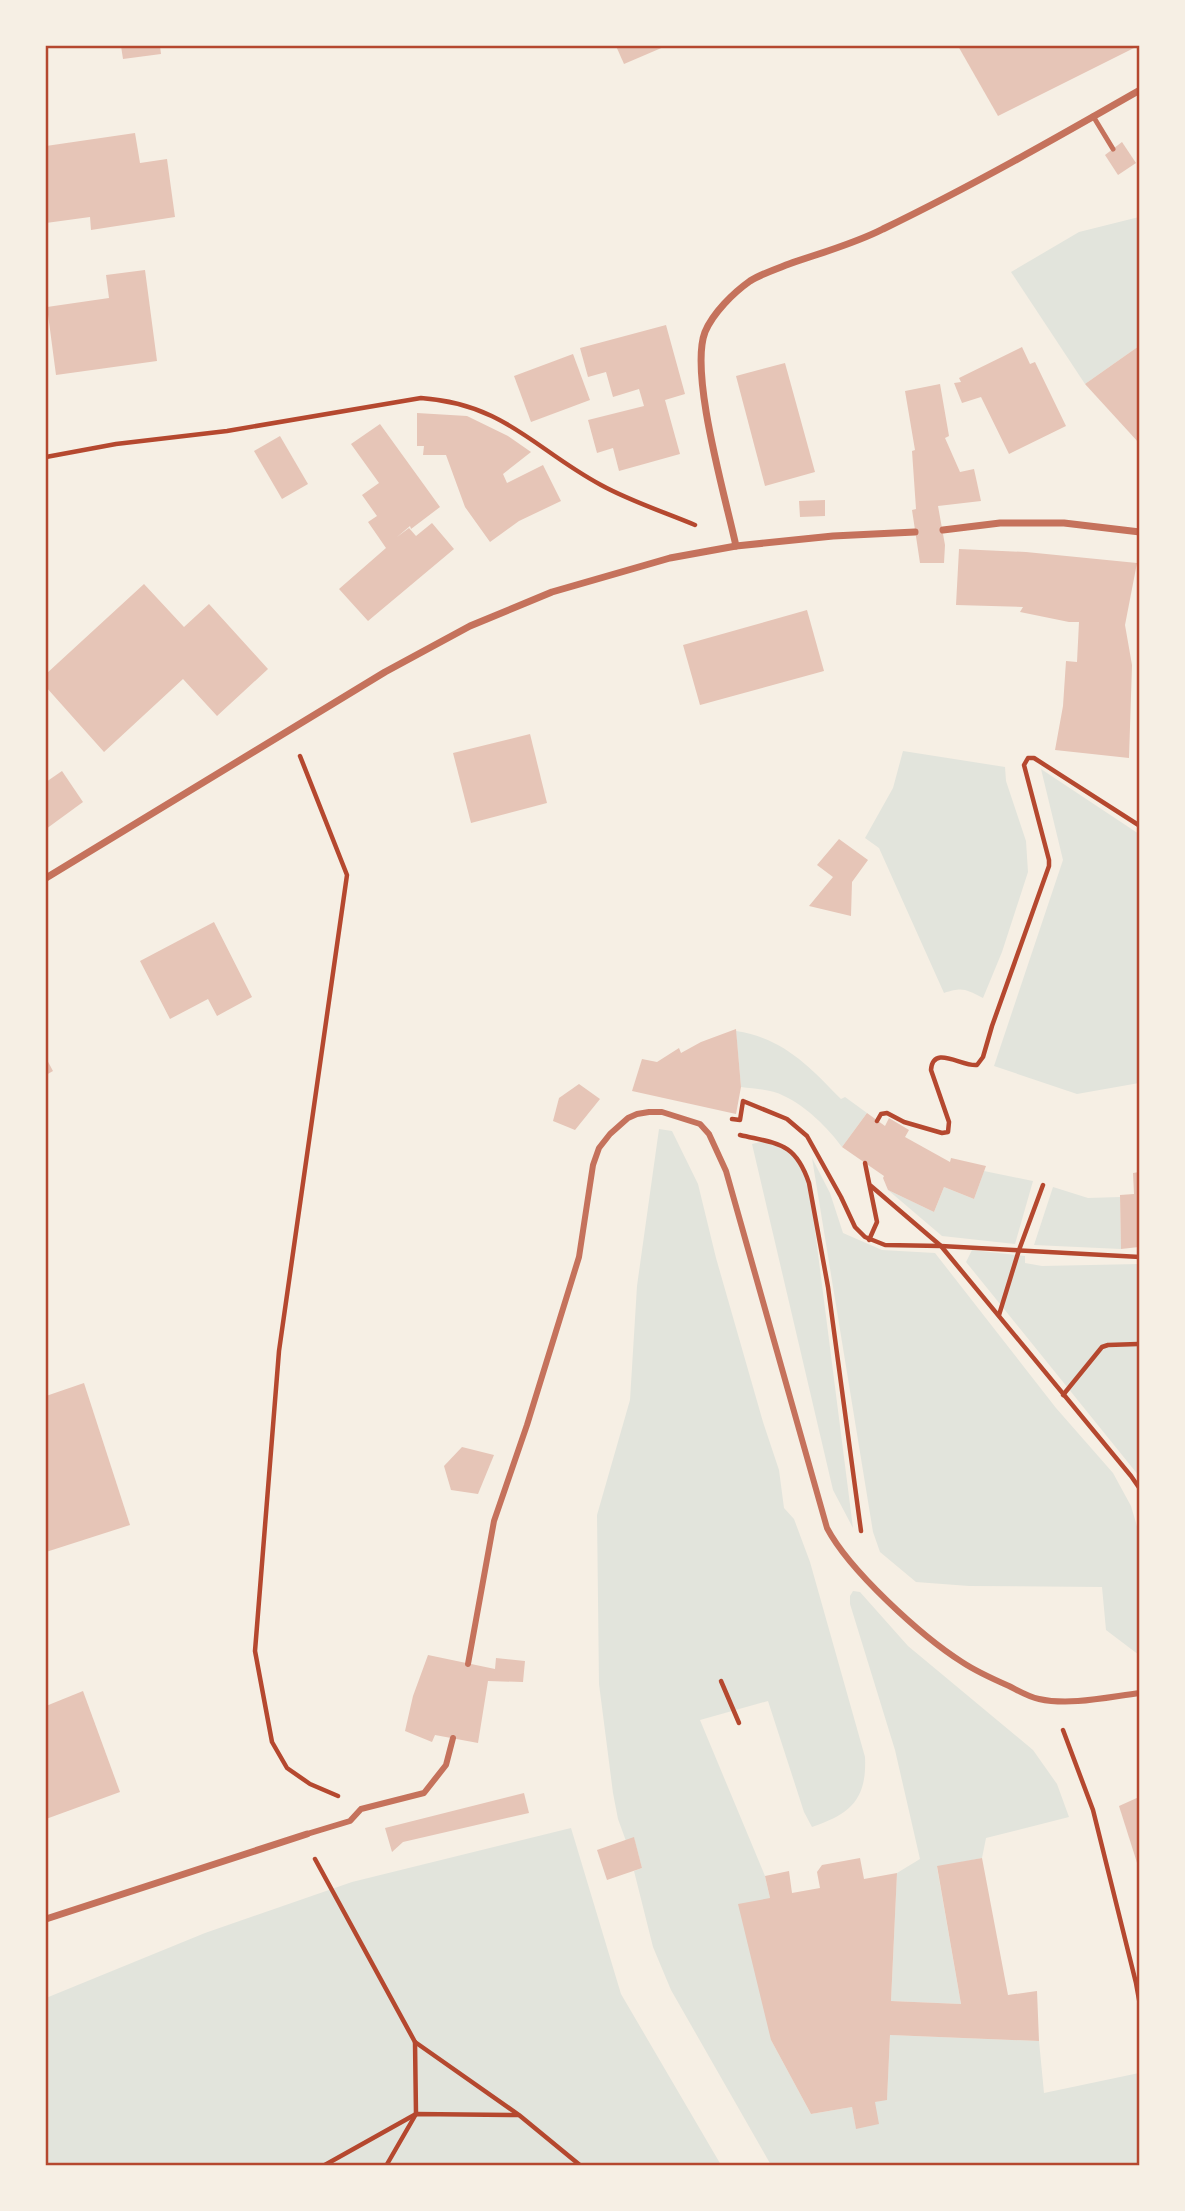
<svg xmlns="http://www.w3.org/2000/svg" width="1185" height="2211" font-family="Commissioner,sans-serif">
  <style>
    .green { fill: #e2e4dc }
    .building { fill: #e6c5b7 }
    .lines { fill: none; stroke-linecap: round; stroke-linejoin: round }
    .path { stroke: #b5482f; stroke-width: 4.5 }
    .service { stroke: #c5725c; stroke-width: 5 }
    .pedestrian { stroke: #c5725c; stroke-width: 6 }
    .minor { stroke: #c5725c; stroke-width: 7 }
    .neatline { fill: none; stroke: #b5482f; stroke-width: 2.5 }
  </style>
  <rect width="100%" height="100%" fill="#f6efe4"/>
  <g class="green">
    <polygon points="1139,217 1139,346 1085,384 1011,272 1079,232"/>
    <path d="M903,751l102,16 1,14 20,60 2,31 -26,80 -19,46c-18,-9 -20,-11 -39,-5l-65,-145 -14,-10 28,-50z"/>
    <polygon points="1041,769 1139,834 1139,1083 1077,1094 994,1066 1063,860"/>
    <path d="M736,1031c47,7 73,35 105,68l4,-2 22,16 -25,34c-14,-19 -36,-41 -58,-51 -13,-7 -29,-7 -43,-9z"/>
    <path d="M659,1129l13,2 26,53 18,74 47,164 16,48 5,38 10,11 16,43 55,195c2,43 -15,57 -53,70l-8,-15 -36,-111 -68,19 65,156 5,22 1,142 40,74 41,-7 4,21 19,-26 12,-3 3,-64 149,6 5,52 95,-20v92h-368l-100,-175 -18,-43 -19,-76 8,-3 -8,-30 -8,3 -8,-22 -5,-26 -14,-109 -2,-169 33,-115 7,-114z"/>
    <path d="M764,1141c30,8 33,15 45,42l44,345 -20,-38 -81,-346z"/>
    <polygon points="812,1158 830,1193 843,1233 882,1250 935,1253 1056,1408 1113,1473 1131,1506 1139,1533 1139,1655 1106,1630 1102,1587 969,1586 916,1582 880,1552 873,1532"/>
    <polygon points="984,1171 1033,1181 1015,1244 942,1236 888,1190 934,1212 944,1187 974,1199"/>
    <polygon points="1053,1187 1088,1198 1120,1197 1121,1249 1034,1245"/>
    <polygon points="972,1250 1025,1256 1025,1263 1042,1266 1139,1264 1139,1476 966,1262"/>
    <polygon points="853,1591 860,1592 908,1646 1033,1750 1057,1784 1069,1817 986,1838 982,1858 937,1867 961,2004 891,2001 897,1873 920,1859 895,1750 850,1604 850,1596"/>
    <polygon points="571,1828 621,1994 721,2165 46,2166 46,1998 205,1933 352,1882"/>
  </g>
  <g class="building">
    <polygon points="121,46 160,46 161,54 123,59"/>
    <polygon points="616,46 666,46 624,64"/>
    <polygon points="958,46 1138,46 998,116"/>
    <polygon points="135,133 140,163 167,159 175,217 91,230 90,217 46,223 46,146"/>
    <polygon points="1122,142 1136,163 1118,175 1105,155"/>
    <polygon points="145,270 157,361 56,375 47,307 109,298 106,275"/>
    <polygon points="666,325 685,394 665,400 680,454 619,471 613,448 597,453 588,420 644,406 639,389 613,397 606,372 588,377 580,348"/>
    <polygon points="1139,346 1139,443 1085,384"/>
    <polygon points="1022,347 1030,364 1035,362 1066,426 1009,454 981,397 962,403 954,383 961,382 959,378"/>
    <polygon points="573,354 590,400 531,422 514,376"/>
    <polygon points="785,363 815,472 765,486 736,376"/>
    <polygon points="940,384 949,436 945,438 960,472 974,469 981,501 938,506 945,545 944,563 920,563 912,510 916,509 912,451 915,450 905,391"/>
    <polygon points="417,413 467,416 508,436 531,452 503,474 507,483 543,465 561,501 519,521 490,542 465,507 446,455 423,455 424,446 417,446"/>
    <polygon points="380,424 440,507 411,529 410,526 397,537 409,528 416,536 432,523 454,549 368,621 339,589 386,548 368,522 377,516 362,495 379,483 351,444"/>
    <polygon points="280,436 308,484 282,499 254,451"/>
    <polygon points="825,500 825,516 800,517 799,501"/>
    <polygon points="959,549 1026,552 1137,563 1125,625 1132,665 1129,758 1055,750 1063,706 1066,661 1077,662 1079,622 1069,622 1020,612 1023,607 956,605"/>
    <polygon points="144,584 184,627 209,604 268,669 217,716 183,679 104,752 46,687 46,674"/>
    <polygon points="807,610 824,671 700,705 683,645"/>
    <polygon points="530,734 547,803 471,823 453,753"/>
    <polygon points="62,771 83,802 46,829 46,782"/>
    <polygon points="839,839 868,860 852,882 851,916 809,906 833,877 817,865"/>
    <polygon points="214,922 252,997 217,1016 208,999 170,1019 140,961"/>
    <polygon points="736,1029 741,1087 736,1114 632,1091 642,1059 657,1062 679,1048 681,1053 701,1042"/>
    <polygon points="46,1058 53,1071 46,1075"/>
    <polygon points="579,1084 600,1099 575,1130 553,1121 559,1098"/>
    <polygon points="867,1113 885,1126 889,1118 909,1130 905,1137 950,1162 951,1158 986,1166 974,1199 944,1187 934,1212 888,1190 883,1178 884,1176 842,1147"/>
    <polygon points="1139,1172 1139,1247 1121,1249 1120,1195 1134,1194 1133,1173"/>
    <polygon points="84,1383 130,1525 46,1552 46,1396"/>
    <polygon points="462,1447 494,1455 478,1494 451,1490 444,1466"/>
    <polygon points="428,1655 495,1669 496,1658 525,1661 523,1682 488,1681 478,1743 435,1735 432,1742 405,1731 413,1696"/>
    <polygon points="83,1691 120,1792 46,1819 46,1706"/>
    <polygon points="524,1793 529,1813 403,1842 392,1852 385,1828"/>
    <polygon points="1139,1797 1139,1869 1119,1806"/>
    <polygon points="634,1837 642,1868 607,1880 597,1850"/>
    <polygon points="860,1858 864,1879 897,1873 891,2001 961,2004 937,1866 982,1858 1008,1995 1037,1991 1039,2041 890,2035 887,2100 875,2102 879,2124 856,2129 852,2107 811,2114 771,2040 738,1904 770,1898 765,1876 789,1871 792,1893 820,1888 817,1872 822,1865"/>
  </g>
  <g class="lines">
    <g class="path">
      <path d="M46,457l70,-13 111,-13 194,-33c84,6 113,51 180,87 29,16 63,27 94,40"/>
      <polyline points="300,756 347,875 279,1351 255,1651 272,1742 287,1768 310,1784 338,1796"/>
      <polyline points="732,1119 740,1120 743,1101 787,1119 807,1136 841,1197 855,1227 865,1237 885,1245 941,1246 1140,1257"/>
      <path d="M877,1121l4,-7 6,-1 17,9 38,11 6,-1 1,-10 -18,-52c2,-26 31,-3 46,-5l6,-8 9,-31 57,-160v-6l-25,-95 4,-7h6l106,68"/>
      <path d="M740,1135c38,9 55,7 69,48l19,104 33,244"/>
      <polyline points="865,1163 877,1222 869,1240"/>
      <polyline points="871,1186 941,1246 1131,1476 1140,1489"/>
      <polyline points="999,1315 1019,1250 1043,1185"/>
      <polyline points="1140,1329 1140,1344"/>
      <polyline points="1063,1395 1102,1347 1108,1345 1138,1344"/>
      <polyline points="721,1681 739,1723"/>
      <polyline points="1063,1730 1093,1810 1136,1983 1140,2005"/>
      <polyline points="315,1859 415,2042 519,2115 581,2166"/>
      <polyline points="323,2166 416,2114 518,2115"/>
      <polyline points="386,2166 416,2114 415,2042"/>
    </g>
    <polyline class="service" points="1093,116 1113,149"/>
    <g class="pedestrian">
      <path d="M468,1664l26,-143 33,-96 52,-168 14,-92 6,-17 11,-14 18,-16 9,-4 12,-2h13l38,12 9,10 17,37 101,357c22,42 94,108 135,134 15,10 31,17 47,24 10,5 20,11 30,13 31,7 69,-2 101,-6"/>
      <polyline points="307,1834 350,1821 361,1809 424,1793 446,1765 453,1738"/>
    </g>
    <g class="minor">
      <polyline points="943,530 1000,523 1064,523 1140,532"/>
      <path d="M736,546c-10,-47 -47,-172 -31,-214 8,-19 28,-39 45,-51 11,-7 26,-12 39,-17 31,-11 65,-20 94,-35 87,-42 173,-91 257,-139"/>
      <polyline points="46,878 385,672 470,626 552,592 670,558 736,546 833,536 915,532"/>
      <polyline points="46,1919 307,1834"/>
    </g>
  </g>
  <rect width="1185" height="2211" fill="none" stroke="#f6efe4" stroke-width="94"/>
  <rect x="47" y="47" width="1091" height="2117" class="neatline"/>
</svg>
